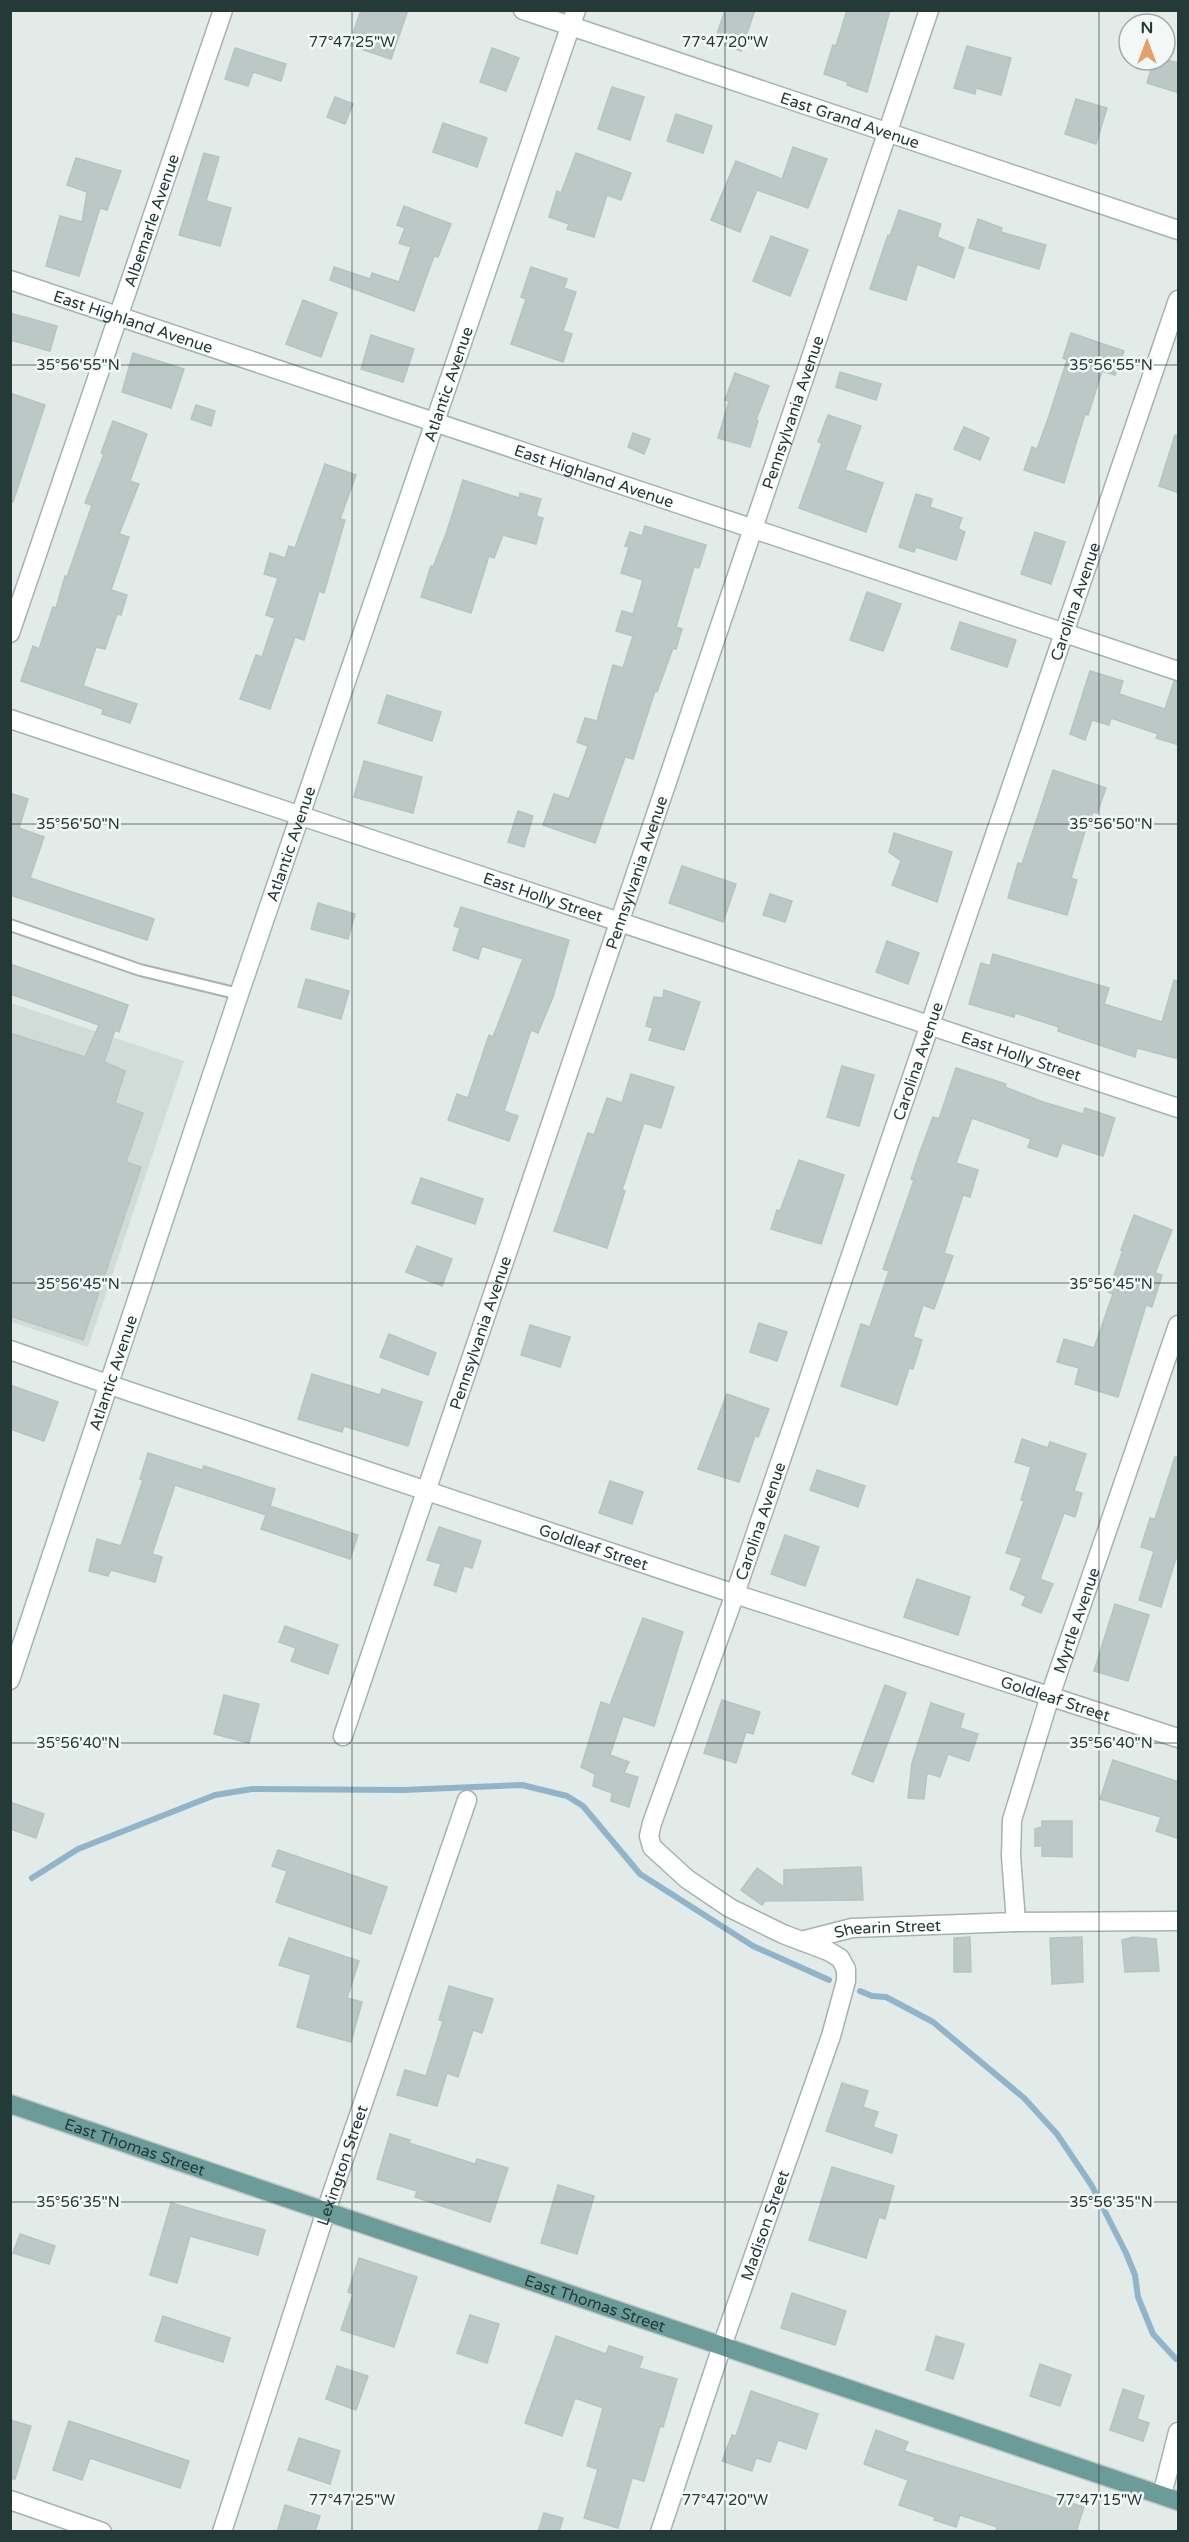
<svg xmlns="http://www.w3.org/2000/svg" width="1189" height="2542" font-family="'Varela Round',sans-serif">
  <style>
    .built { fill: #d1dbd8 }
    .lines { fill: none; stroke-linecap: round; stroke-linejoin: round }
    .stream { stroke: #90b5ca; stroke-width: 6 }
    .building { fill: #bbc8c5; stroke: #b6c4c1; stroke-width: 1.5 }
    .lane-casing { stroke: #a6b2b1; stroke-width: 14 }
    .street-casing { stroke: #a6b2b1; stroke-width: 21 }
    .secondary-casing { stroke: #a2b5b3; stroke-width: 21 }
    .primary-casing { stroke: #c2c8c8; stroke-width: 21 }
    .lane { stroke: #fff; stroke-width: 10 }
    .street { stroke: #fff; stroke-width: 18 }
    .secondary { stroke: #fff; stroke-width: 18 }
    .primary { stroke: #6c9c99; stroke-width: 18 }
    .ticks { fill: none; stroke: #243a39; stroke-width: 1.5; stroke-opacity: 0.45 }
    .labels { text-anchor: middle; stroke-width: 5; stroke-linejoin: round; paint-order: stroke }
    .street-label { font-size: 16px; fill: #243a39; stroke: #f3f8f6 }
    .ticks-label { font-size: 15px; text-anchor: middle; fill: #243a39; stroke: #f3f8f6; stroke-width: 5; stroke-linejoin: round; paint-order: stroke }
  </style>
  <rect width="100%" height="100%" fill="#e3ebe9"/>
  <polygon class="built" points="11,1003 184,1061 88,1347 11,1322"/>
  <g class="lines">
    <g class="stream">
      <polyline points="32,1878 78,1849 215,1795 252,1789 403,1790 522,1785 567,1796 583,1806 640,1874 753,1946 829,1980"/>
      <polyline points="860,1991 872,1996 886,1997 933,2022 1024,2098 1057,2134 1092,2186 1126,2253 1135,2275 1138,2297 1153,2334 1176,2359"/>
    </g>
  </g>
  <g class="building">
    <polygon points="361,10 408,10 391,59 349,45"/>
    <polygon points="725,10 755,10 741,51 725,45 728,38 717,34"/>
    <polygon points="847,10 890,10 867,92 847,85 848,82 824,74 833,45 836,46"/>
    <polygon points="967,46 1011,58 1001,95 976,88 975,94 954,88"/>
    <polygon points="235,48 286,64 281,81 253,72 248,86 225,79"/>
    <polygon points="492,48 519,58 506,91 480,82"/>
    <polygon points="1154,60 1168,60 1179,63 1179,93 1147,83"/>
    <polygon points="612,87 644,97 630,140 598,129"/>
    <polygon points="335,97 353,104 345,124 327,117"/>
    <polygon points="1076,99 1107,108 1096,144 1065,134"/>
    <polygon points="676,114 712,126 703,153 667,141"/>
    <polygon points="443,123 487,138 477,167 433,152"/>
    <polygon points="793,147 827,159 808,208 757,190 740,232 711,220 736,161 782,179"/>
    <polygon points="204,153 219,157 206,201 231,208 220,246 179,235"/>
    <polygon points="576,153 631,173 621,200 607,195 594,237 567,229 569,224 549,217 557,191 561,193"/>
    <polygon points="76,158 121,171 107,210 100,208 79,276 46,266 60,216 82,222 87,192 67,185"/>
    <polygon points="404,206 451,224 438,257 434,256 414,311 330,280 334,267 370,279 372,273 399,282 411,247 399,243 405,228 397,225"/>
    <polygon points="899,210 941,224 937,237 964,248 954,278 917,264 906,300 870,289 888,235 890,236"/>
    <polygon points="978,219 1002,228 1001,232 1046,245 1039,269 969,248"/>
    <polygon points="771,236 808,250 790,296 753,281"/>
    <polygon points="531,267 567,279 564,288 576,292 563,331 572,334 563,362 511,344 526,299 521,297"/>
    <polygon points="303,300 337,313 321,357 286,344"/>
    <polygon points="10,313 57,326 50,351 10,340"/>
    <polygon points="1071,333 1124,351 1115,375 1102,371 1088,415 1085,414 1064,483 1024,470 1032,447 1037,449 1048,419 1067,360 1063,358"/>
    <polygon points="371,335 414,349 403,382 361,369"/>
    <polygon points="133,353 184,369 171,408 122,392"/>
    <polygon points="840,372 881,384 876,400 836,387"/>
    <polygon points="735,373 769,386 756,420 758,421 750,447 718,438 729,401 725,400"/>
    <polygon points="10,393 45,405 13,502 10,501"/>
    <polygon points="196,405 215,411 211,426 191,419"/>
    <polygon points="828,415 861,426 845,470 883,483 866,532 799,508 822,443 818,442"/>
    <polygon points="113,421 147,434 130,481 139,484 119,534 129,537 111,590 127,595 121,615 117,614 105,649 96,647 83,686 137,704 130,723 102,714 103,709 21,681 33,646 39,649 53,607 56,608 65,576 67,577 92,505 85,503 104,454 101,453"/>
    <polygon points="964,427 989,438 980,460 954,449"/>
    <polygon points="633,433 650,439 644,454 628,447"/>
    <polygon points="1175,435 1179,436 1179,493 1159,486"/>
    <polygon points="325,464 356,475 340,519 345,520 324,593 319,591 304,640 295,637 270,709 240,699 256,655 262,657 275,618 266,615 278,578 264,574 270,553 285,558 289,546 295,548"/>
    <polygon points="463,480 519,498 520,493 541,499 536,516 543,518 536,544 503,535 494,558 489,556 471,613 421,597 431,566 433,567 447,531"/>
    <polygon points="916,494 932,499 930,507 962,518 958,529 965,532 956,560 916,547 914,552 899,547"/>
    <polygon points="645,526 706,545 699,568 694,567 676,627 682,629 676,649 673,648 657,692 655,691 633,759 625,757 595,843 543,825 554,794 569,799 588,746 577,742 585,718 597,721 613,665 623,668 633,636 616,631 622,611 633,614 643,580 621,573 629,547 625,546 630,532 642,536"/>
    <polygon points="1035,532 1065,542 1051,584 1021,574"/>
    <polygon points="867,592 901,604 883,651 850,640"/>
    <polygon points="960,622 1016,640 1007,667 951,649"/>
    <polygon points="1090,671 1123,681 1119,694 1165,709 1174,681 1179,682 1179,745 1156,738 1158,734 1111,718 1109,725 1092,720 1085,740 1070,734"/>
    <polygon points="387,695 441,712 432,741 378,723"/>
    <polygon points="364,761 422,777 413,813 354,797"/>
    <polygon points="1053,770 1106,788 1097,813 1093,812 1085,831 1071,878 1077,880 1067,915 1008,898 1018,863 1022,864"/>
    <polygon points="10,793 28,799 19,828 44,837 30,878 154,919 147,940 10,895"/>
    <polygon points="518,811 533,816 524,847 508,842"/>
    <polygon points="894,833 952,852 937,902 892,885 901,861 889,852"/>
    <polygon points="682,866 736,884 723,922 669,903"/>
    <polygon points="770,894 792,901 785,922 763,915"/>
    <polygon points="318,903 355,914 348,939 311,929"/>
    <polygon points="461,907 569,940 553,997 538,1033 531,1030 504,1111 518,1116 509,1141 448,1120 457,1094 468,1098 489,1035 493,1037 523,959 482,946 478,959 453,950 460,928 454,926"/>
    <polygon points="887,941 919,953 908,984 876,972"/>
    <polygon points="993,954 1109,988 1104,1004 1162,1022 1174,980 1179,981 1179,1059 1137,1048 1135,1057 1058,1031 1059,1027 1015,1013 1014,1017 969,1004 981,963 990,966"/>
    <polygon points="10,964 128,1005 119,1032 115,1030 104,1062 125,1071 115,1103 143,1113 126,1162 141,1167 83,1340 10,1316 10,1033 85,1057 99,1025 10,994"/>
    <polygon points="306,979 349,991 341,1019 298,1007"/>
    <polygon points="664,990 700,1002 684,1050 649,1040 653,1028 646,1026 654,997 663,998"/>
    <polygon points="842,1066 874,1075 859,1126 827,1117"/>
    <polygon points="956,1068 1006,1084 1005,1087 1043,1102 1083,1114 1085,1108 1115,1118 1103,1156 1062,1143 1057,1157 1028,1147 1031,1139 972,1118 956,1163 978,1170 970,1197 963,1195 944,1253 953,1256 934,1309 923,1305 913,1337 922,1340 913,1369 909,1368 897,1405 841,1386 861,1324 870,1327 889,1271 883,1269 914,1180 911,1179 920,1152 933,1117 939,1119"/>
    <polygon points="631,1074 674,1087 661,1128 644,1123 622,1190 625,1191 607,1248 554,1231 588,1133 594,1135 607,1098 622,1103"/>
    <polygon points="799,1160 844,1175 821,1244 771,1229 777,1210 780,1211"/>
    <polygon points="421,1178 483,1199 475,1224 412,1203"/>
    <polygon points="1134,1215 1172,1230 1155,1273 1162,1275 1152,1307 1146,1305 1118,1397 1075,1384 1079,1368 1057,1362 1064,1339 1094,1348 1113,1294 1108,1292 1123,1250 1121,1250"/>
    <polygon points="417,1246 452,1259 442,1286 406,1272"/>
    <polygon points="759,1323 787,1332 777,1361 750,1352"/>
    <polygon points="530,1325 570,1337 560,1367 521,1355"/>
    <polygon points="389,1334 436,1353 428,1375 380,1357"/>
    <polygon points="312,1374 380,1395 382,1389 422,1402 408,1446 344,1426 342,1432 298,1419"/>
    <polygon points="10,1385 58,1402 44,1441 10,1429"/>
    <polygon points="727,1394 769,1409 758,1437 755,1436 739,1482 698,1469"/>
    <polygon points="1022,1439 1048,1448 1050,1442 1086,1454 1074,1491 1082,1493 1075,1517 1064,1513 1040,1579 1053,1584 1041,1613 1022,1605 1026,1596 1010,1589 1022,1558 1006,1553 1024,1501 1021,1500 1031,1467 1015,1462"/>
    <polygon points="148,1453 202,1470 204,1466 275,1489 270,1506 358,1535 350,1559 261,1529 266,1515 175,1485 152,1554 162,1557 155,1582 111,1570 108,1576 89,1571 97,1539 121,1546 143,1480 140,1479"/>
    <polygon points="1175,1457 1179,1457 1179,1559 1176,1558 1161,1607 1139,1600 1154,1551 1141,1547 1150,1518 1155,1519"/>
    <polygon points="817,1470 865,1486 858,1507 810,1490"/>
    <polygon points="610,1481 643,1492 632,1524 599,1513"/>
    <polygon points="439,1527 481,1541 472,1568 464,1566 456,1592 434,1585 441,1564 427,1560"/>
    <polygon points="785,1535 819,1547 805,1586 771,1574"/>
    <polygon points="917,1579 970,1597 958,1635 904,1617"/>
    <polygon points="1115,1604 1149,1615 1128,1681 1094,1671"/>
    <polygon points="643,1618 683,1632 654,1726 623,1716 610,1755 629,1762 624,1773 638,1777 629,1807 611,1801 612,1793 593,1786 595,1774 581,1767 601,1702 610,1705"/>
    <polygon points="285,1626 338,1645 328,1674 291,1661 296,1648 279,1642"/>
    <polygon points="885,1685 906,1693 873,1782 852,1774"/>
    <polygon points="224,1695 259,1704 249,1743 214,1734"/>
    <polygon points="722,1700 760,1712 753,1734 746,1732 736,1763 704,1753"/>
    <polygon points="931,1703 964,1714 960,1728 978,1734 969,1761 948,1754 940,1777 927,1773 924,1799 908,1798 912,1763"/>
    <polygon points="1113,1760 1179,1782 1179,1839 1156,1831 1161,1817 1100,1799"/>
    <polygon points="10,1802 44,1814 36,1838 10,1829"/>
    <polygon points="1042,1821 1072,1821 1072,1857 1042,1856 1042,1846 1035,1846 1035,1829 1042,1827"/>
    <polygon points="278,1850 387,1887 371,1934 276,1902 287,1871 272,1866"/>
    <polygon points="861,1867 863,1900 765,1901 762,1905 741,1890 757,1868 784,1887 784,1870"/>
    <polygon points="970,1937 971,1972 954,1972 954,1938"/>
    <polygon points="1082,1937 1083,1982 1052,1984 1050,1938"/>
    <polygon points="1133,1937 1156,1939 1159,1971 1125,1972 1122,1940"/>
    <polygon points="289,1938 359,1961 347,1998 362,2002 351,2042 297,2027 311,1975 279,1965"/>
    <polygon points="449,1986 493,1999 482,2033 473,2030 458,2077 447,2073 437,2106 397,2095 405,2070 426,2076 443,2021 439,2020"/>
    <polygon points="842,2083 868,2091 863,2107 878,2112 873,2127 897,2135 892,2153 826,2131"/>
    <polygon points="390,2134 410,2140 409,2143 475,2164 477,2159 508,2168 490,2222 415,2197 417,2191 377,2179"/>
    <polygon points="832,2167 894,2186 885,2219 879,2217 866,2258 809,2240"/>
    <polygon points="558,2185 594,2196 577,2254 541,2243"/>
    <polygon points="171,2203 265,2230 258,2255 190,2236 177,2283 150,2275"/>
    <polygon points="20,2234 55,2246 49,2264 13,2253"/>
    <polygon points="359,2258 417,2277 394,2347 341,2330 353,2294 348,2292"/>
    <polygon points="792,2293 846,2311 835,2345 781,2328"/>
    <polygon points="470,2315 499,2324 487,2363 457,2353"/>
    <polygon points="163,2316 230,2338 223,2362 155,2341"/>
    <polygon points="556,2336 606,2354 609,2346 643,2357 639,2368 677,2379 663,2427 660,2426 644,2481 632,2478 618,2528 584,2518 598,2469 587,2466 603,2408 575,2398 562,2436 525,2423"/>
    <polygon points="936,2336 964,2344 953,2379 926,2370"/>
    <polygon points="1040,2364 1071,2375 1060,2406 1030,2396"/>
    <polygon points="337,2366 368,2376 356,2410 326,2399"/>
    <polygon points="1123,2389 1144,2396 1137,2419 1149,2423 1143,2441 1110,2430"/>
    <polygon points="751,2391 818,2414 806,2449 778,2440 770,2462 756,2458 752,2471 722,2461 732,2435 736,2436"/>
    <polygon points="10,2420 31,2426 15,2479 10,2479"/>
    <polygon points="69,2421 189,2461 180,2488 90,2458 82,2480 53,2470"/>
    <polygon points="876,2430 908,2442 904,2451 1084,2507 1076,2532 996,2532 997,2527 960,2515 956,2527 934,2520 935,2517 899,2505 908,2480 864,2464"/>
    <polygon points="299,2438 340,2451 330,2484 288,2470"/>
    <polygon points="285,2505 320,2516 315,2532 277,2532"/>
    <polygon points="544,2513 563,2518 559,2532 538,2532"/>
  </g>
  <g class="lines">
    <g class="lane-casing">
      <polyline id="lane" points="10,925 140,970 239,994"/>
    </g>
    <g class="street-casing">
      <g id="street">
        <path id="s1" d="M10,280l1168,391"/>
        <path id="s2" d="M10,633l213,-623"/>
        <path id="s3" d="M10,719l1168,389"/>
        <path id="s4" d="M110,1385l625,209 443,144"/>
        <path id="s5" d="M343,1736l586,-1726"/>
        <path id="s6" d="M1016,1922l-5,-66 1,-36 38,-124 128,-371"/>
        <path id="s7" d="M801,1941l51,-13 164,-6 162,-1"/>
        <polyline points="1162,2495 1178,2432"/>
        <polyline points="10,2500 102,2532"/>
        <path id="s8" d="M222,2532l104,-321 141,-411"/>
        <path id="s9" d="M660,2532l62,-186 109,-310 15,-55v-12l-6,-11 -12,-7 -45,-17 -53,-26 -43,-29 -35,-32 -3,-11 3,-13 83,-229 443,-1294"/>
      </g>
    </g>
    <g class="secondary-casing">
      <g id="secondary">
        <path id="s10" d="M523,10l655,220"/>
        <polyline points="10,1350 110,1385"/>
        <path id="s11" d="M10,1680l229,-686 337,-984"/>
      </g>
    </g>
    <g class="primary-casing">
      <g id="primary">
        <path id="s12" d="M10,2104l1168,397"/>
      </g>
    </g>
    <use href="#lane" class="lane"/>
    <use href="#street" class="street"/>
    <use href="#secondary" class="secondary"/>
    <use href="#primary" class="primary"/>
  </g>
  <path class="ticks" d="M352,10v2522M725,10v2522M1099,10v2522M10,365h1168M10,824h1168M10,1283h1168M10,1743h1168M10,2202h1168"/>
  <g class="labels">
    <g class="street-label">
      <text dy="6" stroke="none"><textPath href="#s10" startOffset="345">East Grand Avenue</textPath></text>
      <text dy="6" stroke="none"><textPath href="#s2" startOffset="436">Albemarle Avenue</textPath></text>
      <text dy="6" stroke="none"><textPath href="#s1" startOffset="130">East Highland Avenue</textPath></text>
      <text dy="6" stroke="none"><textPath href="#s11" startOffset="1368">Atlantic Avenue</textPath></text>
      <text dy="6" stroke="none"><textPath href="#s5" startOffset="1398">Pennsylvania Avenue</textPath></text>
      <text dy="6" stroke="none"><textPath href="#s1" startOffset="616">East Highland Avenue</textPath></text>
      <text dy="6" stroke="none"><textPath href="#s9" startOffset="2144">Carolina Avenue</textPath></text>
      <text dy="6" stroke="none"><textPath href="#s11" startOffset="882">Atlantic Avenue</textPath></text>
      <text dy="6" stroke="none"><textPath href="#s5" startOffset="912">Pennsylvania Avenue</textPath></text>
      <text dy="6" stroke="none"><textPath href="#s3" startOffset="562">East Holly Street</textPath></text>
      <text dy="6" stroke="none"><textPath href="#s3" startOffset="1066">East Holly Street</textPath></text>
      <text dy="6" stroke="none"><textPath href="#s9" startOffset="1658">Carolina Avenue</textPath></text>
      <text dy="6" stroke="none"><textPath href="#s5" startOffset="426">Pennsylvania Avenue</textPath></text>
      <text dy="6" stroke="none"><textPath href="#s11" startOffset="324">Atlantic Avenue</textPath></text>
      <text dy="6" stroke="none"><textPath href="#s9" startOffset="1172">Carolina Avenue</textPath></text>
      <text dy="6" stroke="none"><textPath href="#s4" startOffset="510">Goldleaf Street</textPath></text>
      <text dy="6" stroke="none"><textPath href="#s6" startOffset="312">Myrtle Avenue</textPath></text>
      <text dy="6" stroke="none"><textPath href="#s4" startOffset="996">Goldleaf Street</textPath></text>
      <text dy="6" stroke="none"><textPath href="#s7" startOffset="88">Shearin Street</textPath></text>
      <text dy="6" stroke="none"><textPath href="#s12" startOffset="132">East Thomas Street</textPath></text>
      <text dy="6" stroke="none"><textPath href="#s8" startOffset="386">Lexington Street</textPath></text>
      <text dy="6" stroke="none"><textPath href="#s9" startOffset="324">Madison Street</textPath></text>
      <text dy="6" stroke="none"><textPath href="#s12" startOffset="618">East Thomas Street</textPath></text>
    </g>
  </g>
  <g class="ticks-label">
    <text x="352" y="47">77°47'25"W</text>
    <text x="725" y="47">77°47'20"W</text>
    <text x="78" y="370">35°56'55"N</text>
    <text x="1111" y="370">35°56'55"N</text>
    <text x="78" y="829">35°56'50"N</text>
    <text x="1111" y="829">35°56'50"N</text>
    <text x="78" y="1289">35°56'45"N</text>
    <text x="1111" y="1289">35°56'45"N</text>
    <text x="78" y="1748">35°56'40"N</text>
    <text x="1111" y="1748">35°56'40"N</text>
    <text x="78" y="2207">35°56'35"N</text>
    <text x="1111" y="2207">35°56'35"N</text>
    <text x="352" y="2505">77°47'25"W</text>
    <text x="725" y="2505">77°47'20"W</text>
    <text x="1099" y="2505">77°47'15"W</text>
  </g>
  <rect width="1189" height="2542" fill="none" stroke="#243a39" stroke-width="24"/>
  <g transform="translate(1147 42)"><circle r="28" fill="#f3f8f6" stroke="#a0acaa" stroke-width="1.5"/>
  <path d="M0-4.5L10 22L0 15L-10 22Z" fill="#e3a068"/>
  <text y="-9" font-size="16" font-weight="bold" text-anchor="middle" fill="#243a39">N</text>
  </g>
</svg>
